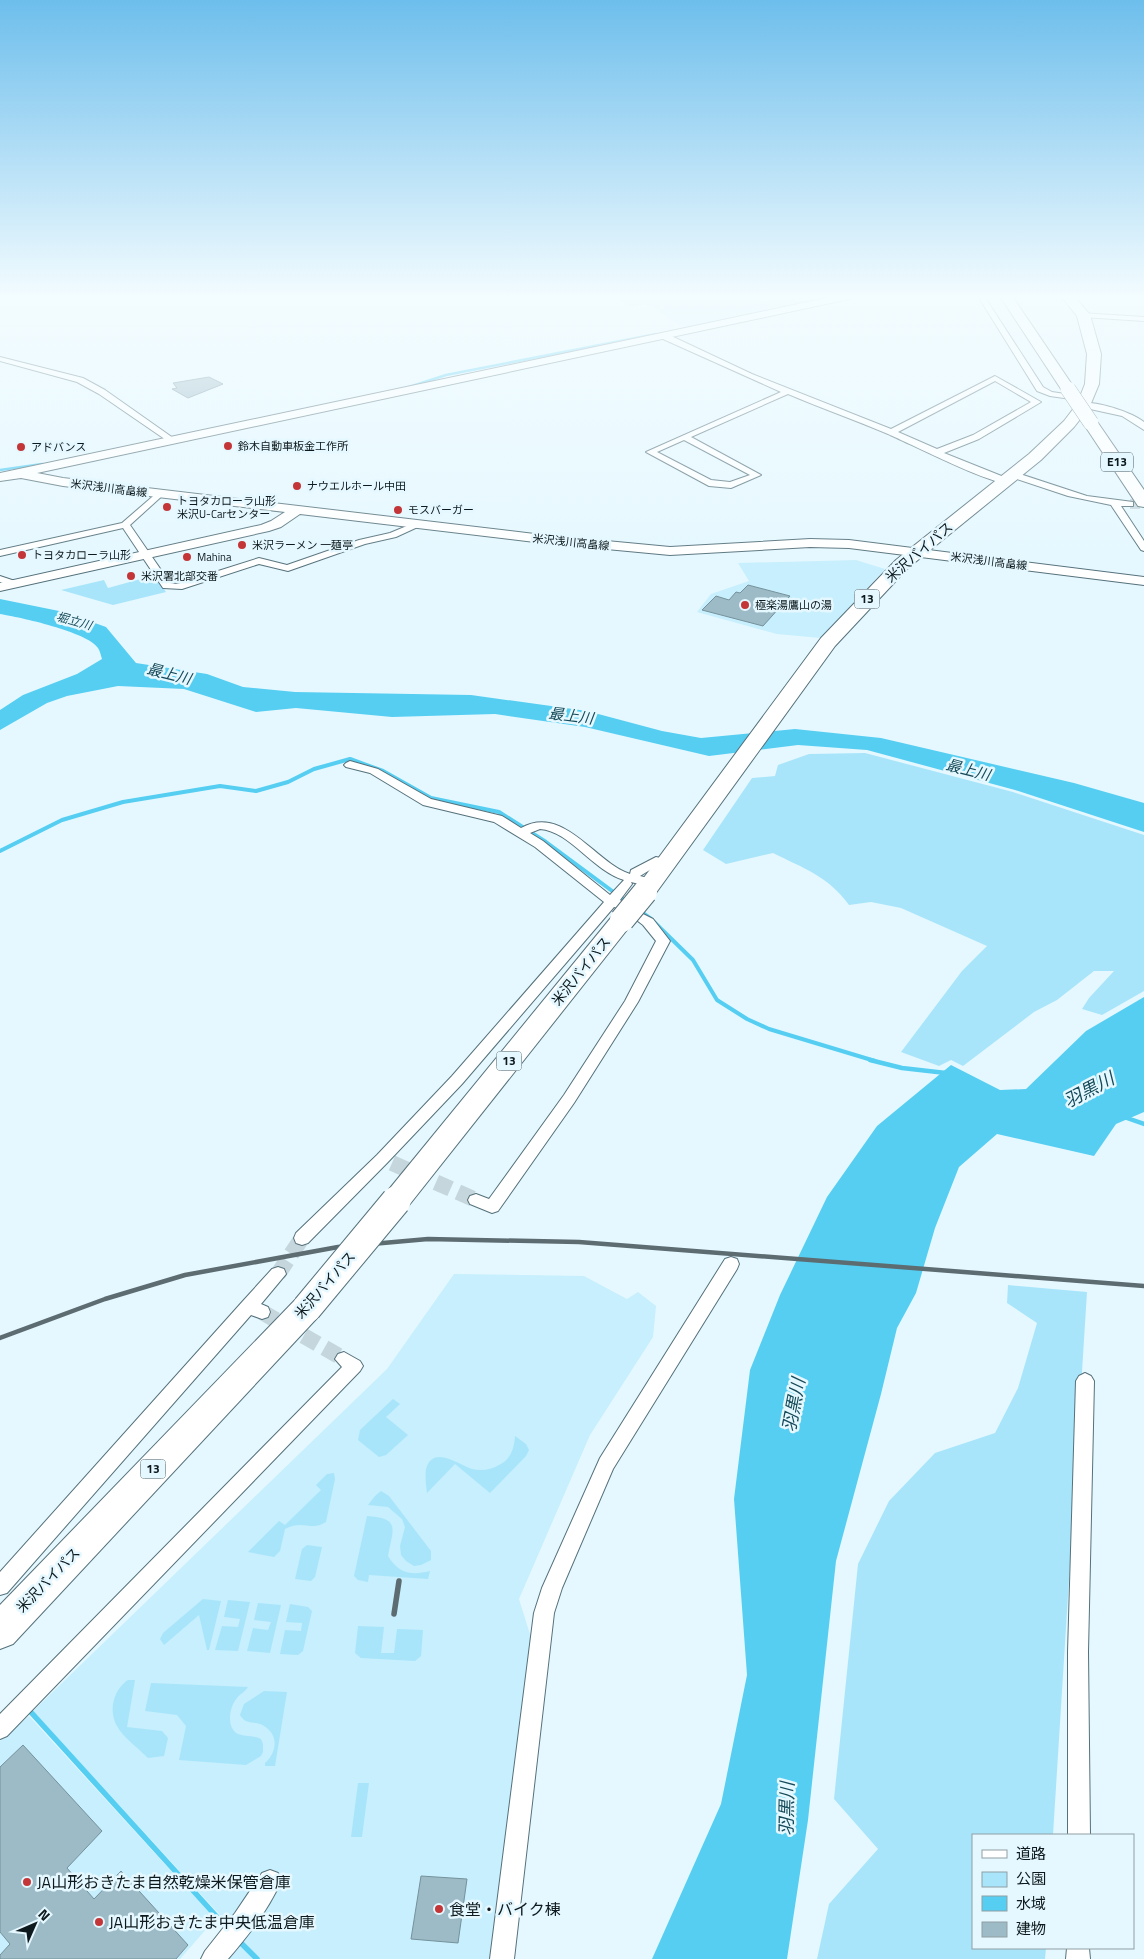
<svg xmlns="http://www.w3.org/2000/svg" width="1144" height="1959" font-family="'Titillium Web','Noto Sans JP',sans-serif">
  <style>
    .built { fill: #c7effd }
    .green { fill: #a8e5fb }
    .water { fill: #56cef2 }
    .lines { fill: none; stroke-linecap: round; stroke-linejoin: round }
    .stream-far3 { stroke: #56cef2; stroke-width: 2.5 }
    .stream-far2 { stroke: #56cef2; stroke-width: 4 }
    .stream-far1 { stroke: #56cef2; stroke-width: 4.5 }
    .stream { stroke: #56cef2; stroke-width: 5.5 }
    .building { fill: #9dbbc6; stroke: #75929c }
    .street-tunnel-far1 { stroke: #c5d7dd; stroke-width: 10; stroke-dasharray: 10 5; stroke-linecap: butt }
    .street-tunnel { stroke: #c5d7dd; stroke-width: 16; stroke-dasharray: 16 8; stroke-linecap: butt }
    .street-casing { stroke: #55717b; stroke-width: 2 }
    .secondary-casing { stroke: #55717b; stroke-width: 2 }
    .highway-casing { stroke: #55717b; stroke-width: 2 }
    .street { fill: #fff; fill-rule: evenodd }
    .secondary { fill: #fff; fill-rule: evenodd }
    .highway { fill: #fff; fill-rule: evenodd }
    .rail-far1 { stroke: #5d6c71; stroke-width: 4.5 }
    .rail { stroke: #5d6c71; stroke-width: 5.5 }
    .highway-bridge-far2-casing { stroke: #55717b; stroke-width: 16; stroke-linecap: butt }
    .highway-bridge-far1-casing { stroke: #55717b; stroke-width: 26; stroke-linecap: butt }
    .highway-bridge-casing { stroke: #55717b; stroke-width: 31; stroke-linecap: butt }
    .highway-bridge-far2 { stroke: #fff; stroke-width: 15 }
    .highway-bridge-far1 { stroke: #fff; stroke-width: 24 }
    .highway-bridge { stroke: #fff; stroke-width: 29 }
    .poi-dot { fill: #c43538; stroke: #e5f8ff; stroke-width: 2 }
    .labels { text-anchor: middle; stroke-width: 5; stroke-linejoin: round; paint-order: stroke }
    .far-poi-label { font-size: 11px; fill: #0d191c; stroke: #e5f8ff; text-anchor: start }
    .far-street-label { font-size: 11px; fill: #0d191c; stroke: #e5f8ff }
    .shield { fill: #e5f8ff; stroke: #4e5c60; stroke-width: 1 }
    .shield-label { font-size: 12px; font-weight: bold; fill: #0d191c }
    .far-water-label { font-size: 12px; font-style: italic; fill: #164a59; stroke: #e5f8ff }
    .street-label { font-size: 14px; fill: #0d191c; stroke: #e5f8ff }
    .water-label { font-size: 15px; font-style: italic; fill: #164a59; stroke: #e5f8ff }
    .near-poi-label { font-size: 16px; fill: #0d191c; stroke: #e5f8ff; text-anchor: start }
    .near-water-label { font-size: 18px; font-style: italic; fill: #164a59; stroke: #e5f8ff }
  </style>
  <rect width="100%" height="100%" fill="#e5f8ff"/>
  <g class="built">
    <polygon points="612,296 841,296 690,330 645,304 631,307"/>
    <polygon points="856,560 885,569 821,638 777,634 697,612 711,594 749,581 738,563"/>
    <polygon points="454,1274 584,1276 627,1299 638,1292 656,1306 653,1337 590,1435 519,1599 533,1644 492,1959 224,1959 241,1938 33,1711 387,1369"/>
    <polygon points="29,1716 215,1919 180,1959 0,1959 0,1741"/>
  </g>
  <g class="green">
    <polygon points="155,575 166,592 113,605 61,590 104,580 108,588"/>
    <path d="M865,753l148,39 131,43v156l-42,24 -20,-6 7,-11 25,-27h-20l-37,29 -23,12 -71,54 -12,-6 -12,6 -38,-14 61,-81 25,-25 -86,-38 -30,-6 -22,3c-21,-29 -46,-37 -76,-52l-47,11 -23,-14 49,-72 23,-2 3,-11 31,-11z"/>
    <polygon points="1008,1285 1087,1292 1053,1835 973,1835 973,1948 1046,1948 1045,1959 817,1959 829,1904 878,1849 834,1799 858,1564 889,1501 935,1453 995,1433 1018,1388 1037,1323 1007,1303"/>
    <polygon points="393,1399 400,1404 386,1417 408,1435 386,1455 379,1457 358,1440 360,1430"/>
    <path d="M515,1436l11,8 3,6 -3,6 -36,37 -35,-29 -28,29c-1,-7 -2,-17 -1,-24 7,-25 33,-4 46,0 9,2 19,1 27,-4 12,-6 15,-16 16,-29z"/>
    <path d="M334,1473l1,6 -9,43c-16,10 -22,-3 -41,7l-5,22 -6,6 -26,-5 31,-31 6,4 36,-35 -5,-5 11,-11z"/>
    <polygon points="381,1491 389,1496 431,1551 431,1560 421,1565 414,1566 406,1561 401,1555 400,1546 405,1527 402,1519 388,1507 368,1505 375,1496"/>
    <path d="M367,1516c34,2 26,13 21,40 10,17 23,20 42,15l-2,8 -59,-4 -1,7 -10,-2 -4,-4z"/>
    <polygon points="307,1545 322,1547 315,1577 311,1581 295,1579 302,1549"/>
    <polygon points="203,1599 221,1601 209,1650 207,1650 199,1615 164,1645 160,1639 163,1633"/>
    <polygon points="228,1600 250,1602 238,1651 215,1650 222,1626 238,1627 240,1619 224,1617"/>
    <polygon points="258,1603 281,1605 270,1653 247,1651 253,1628 268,1630 271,1622 254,1620"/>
    <polygon points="290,1604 308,1607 312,1611 303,1651 298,1655 280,1654 285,1630 301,1631 302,1623 286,1622"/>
    <polygon points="358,1626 384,1627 381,1653 394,1653 397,1629 423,1630 421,1656 415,1661 361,1658 355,1653"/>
    <path d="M128,1680h7l-8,47 35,4 6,7 -4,18 -16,2c-9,-9 -26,-22 -31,-32 -9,-16 -3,-37 11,-46z"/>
    <path d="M151,1683l97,4c-3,5 -8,7 -11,11 -8,9 -11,30 1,36 8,3 15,1 23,5l2,5v8l-2,4 -15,9 -67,-5 7,-34 -9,-11 -32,-4z"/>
    <path d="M264,1691l23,1 -12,74h-10v-3c12,-11 14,-28 -1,-37 -9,-6 -18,0 -24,-11l4,-11z"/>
    <polygon points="358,1783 369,1783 362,1837 351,1837"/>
  </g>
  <g class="water">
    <path d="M0,599l64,13 42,15 30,36 71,11 36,13 52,5 176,3 116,16 75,20 39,7 94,-9 86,9 193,45 70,20v29l-129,-42 -148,-40 -69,-5 -89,11 -124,-29 -90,-13 -103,3 -96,-9 -40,4 -72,-23 -66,-3 -51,10 -20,7 -47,27v-20l23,-15 54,-21 25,-15c-1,-3 -2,-8 -4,-11 -10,-16 -79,-31 -98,-34z"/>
    <polygon points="1144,997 1144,1112 1116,1124 1094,1156 997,1134 959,1167 935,1228 916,1293 897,1328 881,1394 836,1561 808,1820 787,1959 652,1959 721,1804 747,1675 734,1499 750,1370 780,1295 827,1197 877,1126 951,1065 1000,1090 1026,1089 1086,1031"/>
  </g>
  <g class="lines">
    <g class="stream-far3">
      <polyline points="409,387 446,375 656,334"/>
      <polyline points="0,470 42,464"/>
    </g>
    <g class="stream-far2">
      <polyline points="0,851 62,820 123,802 220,786 256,791 288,782 314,769 350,759 383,771 431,798 499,812 546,842 627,902"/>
      <polyline points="639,910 650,918 693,960 717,1000 747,1019 769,1029 875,1061"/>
    </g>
    <g class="stream-far1">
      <polyline points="870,1060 902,1068 946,1073"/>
      <polyline points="1124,1117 1144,1124"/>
    </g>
    <g class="stream">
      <polyline points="28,1709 227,1928"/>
      <polyline points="239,1941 257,1959"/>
    </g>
  </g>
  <g class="building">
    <polygon points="209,377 223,384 188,398 172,389 177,388 173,383"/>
    <polygon points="748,585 790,596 763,626 702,610 716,596 729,600 736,592 740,593"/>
    <polygon points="23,1745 102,1831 67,1868 94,1899 121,1871 188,1945 176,1959 0,1959 0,1955 10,1944 0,1932 0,1767"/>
    <polygon points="421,1876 467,1879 458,1943 411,1939"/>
  </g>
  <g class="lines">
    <polyline class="street-tunnel-far1" points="1130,504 1144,504"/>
    <g class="street-tunnel">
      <polyline points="392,1163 476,1200"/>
      <polyline points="278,1274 302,1238"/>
      <polyline points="262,1312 344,1359"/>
    </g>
    <g class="street-casing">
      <g id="street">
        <polygon points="978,296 984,296 1043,387 1052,392 1085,397 1085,401 1050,396 1037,391"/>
        <polygon points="1080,313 1144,317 1144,321 1083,317 1080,317"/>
        <path d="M663,335h6l83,39 139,55 104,-53 46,26 -62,37 -35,14 65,26v4c-16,3 -100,-40 -121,-49 -33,-14 -67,-26 -100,-40l-97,43 70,38 -30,13 -22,-2 -63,-34 135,-60 -118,-53zM995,381l36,21 -58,33 -36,14 -39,-17zM684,440l66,35 -20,7 -19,-2 -54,-28z"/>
        <polygon points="0,357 83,378 105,390 176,440 169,442 99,394 77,382 0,361"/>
        <path d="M1081,403c16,-2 50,9 63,19v8l-22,-14 -41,-9z"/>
        <polygon points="1014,472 1087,496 1133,502 1133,506 1121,506 1144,541 1144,551 1141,550 1111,505 1068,496 1011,477 1010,475"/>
        <polygon points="159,491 164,494 162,496 130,525 170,583 177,584 259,558 287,565 359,540 390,533 414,523 417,522 422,525 396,537 365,544 288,571 259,564 182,589 163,588 123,528 0,556 0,550 122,523"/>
        <polygon points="0,576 18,582 19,584 14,587 0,582"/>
        <path d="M350,761l28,8 53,30 71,17 19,12c43,-24 73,34 109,46l1,-4 25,-13 13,3 2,3 -6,4 -7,-2 -18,11 16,4 1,3 -1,3 -5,1 -20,-5 1,2 -12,16 7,5 -2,3 -5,1 -6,-2 -152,177 -75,79 -79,80 -6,2 -6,-2 -2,-5 2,-5 81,-78 75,-79 152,-174 -69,-55 -41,-25 -71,-17 -53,-32 -24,-6 -2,-2 2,-2zM540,829c30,2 53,42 84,51l-14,15 -67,-54 -13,-8z"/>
        <polygon points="637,911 653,919 670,941 638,1002 574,1103 498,1211 492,1213 470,1204 468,1200 470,1196 476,1194 489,1199 564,1095 625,1001 656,941 643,925 630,915"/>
        <polygon points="731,1257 737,1259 739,1264 737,1269 613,1469 562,1588 554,1613 514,1959 490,1959 534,1613 542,1588 600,1458 725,1259"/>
        <polygon points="278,1267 284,1269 286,1274 261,1304 268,1307 270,1312 268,1317 262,1319 251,1315 7,1593 0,1595 0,1572 243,1301 272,1269"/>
        <polygon points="344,1352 360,1361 363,1366 360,1371 7,1736 0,1739 0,1714 342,1367 335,1359 338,1354"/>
        <polygon points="1085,1373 1091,1376 1094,1381 1088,1652 1090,1835 1068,1835 1068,1652 1076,1381 1079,1376"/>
        <path d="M270,1870l8,3 3,8c-12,28 -33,55 -53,78h-27l4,-8 30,-38 27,-40z"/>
        <polygon points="1067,1948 1089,1948 1090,1959 1066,1959"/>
      </g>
    </g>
    <g class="secondary-casing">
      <polygon id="secondary" points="836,296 854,296 849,299 37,473 63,478 543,535 670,547 810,539 849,540 1144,577 1144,585 849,548 810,547 670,555 543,543 300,514 281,527 269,531 0,591 0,583 261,525 271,521 285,512 63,486 21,478 0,481 0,473"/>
    </g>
    <g class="highway-casing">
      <g id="highway">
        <polygon points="1000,296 1012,296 1075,389 1073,392 1063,392"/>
        <polygon points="1061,296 1074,296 1090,315 1101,354 1099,384 1089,408 1074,427 1041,460 908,568 835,646 653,897 645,900 637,897 633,892 637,887 821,638 896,560 1029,454 1064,421 1077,404 1085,384 1087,354 1077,316"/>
        <polygon points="1091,418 1096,420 1144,490 1144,507 1138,506 1083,423 1086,420"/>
        <polygon points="622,912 630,914 634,920 630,926 406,1209 396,1212 386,1209 382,1201 386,1193 614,914"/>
        <polygon points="307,1295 318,1299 322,1308 318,1317 13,1644 0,1649 0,1605 296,1299"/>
      </g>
    </g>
    <use href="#street" class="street"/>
    <use href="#secondary" class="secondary"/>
    <use href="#highway" class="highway"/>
    <polyline class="rail-far1" points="0,1338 105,1299 185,1275 338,1247 428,1239 579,1242 1144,1286"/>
    <polyline class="rail" points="394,1614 399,1581"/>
    <g class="highway-bridge-far2-casing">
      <polyline id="highway-bridge-far2" points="1068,389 1091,423"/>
    </g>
    <g class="highway-bridge-far1-casing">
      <polyline id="highway-bridge-far1" points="622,920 645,892"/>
    </g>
    <g class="highway-bridge-casing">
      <polyline id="highway-bridge" points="307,1308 396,1201"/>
    </g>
    <use href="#highway-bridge-far2" class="highway-bridge-far2"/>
    <use href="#highway-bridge-far1" class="highway-bridge-far1"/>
    <use href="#highway-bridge" class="highway-bridge"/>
  </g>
  <linearGradient id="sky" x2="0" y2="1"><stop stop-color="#6dbeec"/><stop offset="0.52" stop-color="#f3fcff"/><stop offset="1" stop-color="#f3fcff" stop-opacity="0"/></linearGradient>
  <rect width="1144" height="570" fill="url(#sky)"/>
  <g class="poi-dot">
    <circle cx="228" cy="446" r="5"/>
    <circle cx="21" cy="447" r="5"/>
    <circle cx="297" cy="486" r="5"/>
    <circle cx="167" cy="507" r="5"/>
    <circle cx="398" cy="510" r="5"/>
    <circle cx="242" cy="545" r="5"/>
    <circle cx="22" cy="555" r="5"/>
    <circle cx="187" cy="557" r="5"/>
    <circle cx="131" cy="576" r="5"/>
    <circle cx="745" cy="605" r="5"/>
    <circle cx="27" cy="1882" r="5"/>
    <circle cx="439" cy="1909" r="5"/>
    <circle cx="99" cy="1922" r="5"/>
  </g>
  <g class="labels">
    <g class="far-poi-label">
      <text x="238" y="450">鈴木自動車板金工作所</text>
      <text x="31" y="451">アドバンス</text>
      <text x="307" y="490">ナウエルホール中田</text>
      <text x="177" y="505">トヨタカローラ山形<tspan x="177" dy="13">米沢U-Carセンター</tspan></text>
      <text x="408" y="514">モスバーガー</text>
      <text x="252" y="549">米沢ラーメン 一麺亭</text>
      <text x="32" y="559">トヨタカローラ山形</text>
      <text x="197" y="561">Mahina</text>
      <text x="141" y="580">米沢署北部交番</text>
      <text x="755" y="609">極楽湯鷹山の湯</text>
    </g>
    <g class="far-street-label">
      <text transform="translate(109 488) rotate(7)" y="4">米沢浅川高畠線</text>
      <text transform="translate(571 542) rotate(6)" y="4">米沢浅川高畠線</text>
      <text transform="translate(989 561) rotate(7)" y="4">米沢浅川高畠線</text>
    </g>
    <g class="shield">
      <rect x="1101" y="452.5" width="32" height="19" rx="4"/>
      <rect x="854.5" y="589.5" width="25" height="19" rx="4"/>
      <rect x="496.5" y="1051.5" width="25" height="19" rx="4"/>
      <rect x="140.5" y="1459.5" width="25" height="19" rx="4"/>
    </g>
    <g class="shield-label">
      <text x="1117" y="466">E13</text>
      <text x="867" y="603">13</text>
      <text x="509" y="1065">13</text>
      <text x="153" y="1473">13</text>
    </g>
    <g class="far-water-label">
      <text transform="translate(74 621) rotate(16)" y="4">堀立川</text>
    </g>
    <g class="street-label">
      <text transform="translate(919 552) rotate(-41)" y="5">米沢バイパス</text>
      <text transform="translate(581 971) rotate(-51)" y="5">米沢バイパス</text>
      <text transform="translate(325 1285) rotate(-49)" y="5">米沢バイパス</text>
      <text transform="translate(48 1580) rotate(-46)" y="5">米沢バイパス</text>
    </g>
    <g class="water-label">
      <text transform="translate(169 674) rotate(14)" y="5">最上川</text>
      <text transform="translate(571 716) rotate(7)" y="5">最上川</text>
      <text transform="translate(968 770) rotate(14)" y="5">最上川</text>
    </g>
    <g class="near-poi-label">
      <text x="37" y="1888">JA山形おきたま自然乾燥米保管倉庫</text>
      <text x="449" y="1915">食堂・バイク棟</text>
      <text x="109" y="1928">JA山形おきたま中央低温倉庫</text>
    </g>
    <g class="near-water-label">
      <text transform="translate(1089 1090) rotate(-28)" y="6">羽黒川</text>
      <text transform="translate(794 1405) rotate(-79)" y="6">羽黒川</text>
      <text transform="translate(787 1809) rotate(-89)" y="6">羽黒川</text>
    </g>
  </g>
  <rect x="972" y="1834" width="162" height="115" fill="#e5f8ff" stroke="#8f9fa4"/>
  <rect x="982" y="1850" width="25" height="8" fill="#ffffff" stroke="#8f9fa4"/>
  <text x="1016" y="1859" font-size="15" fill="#0d191c">道路</text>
  <rect x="982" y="1872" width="25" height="15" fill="#a8e5fb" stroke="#8f9fa4"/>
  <text x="1016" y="1884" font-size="15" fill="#0d191c">公園</text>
  <rect x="982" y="1896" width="25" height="15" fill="#56cef2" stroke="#8f9fa4"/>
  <text x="1016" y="1909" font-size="15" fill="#0d191c">水域</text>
  <rect x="982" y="1922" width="25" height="15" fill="#9dbbc6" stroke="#8f9fa4"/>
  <text x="1016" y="1934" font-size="15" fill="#0d191c">建物</text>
  <g transform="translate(35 1924) rotate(45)" stroke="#e5f8ff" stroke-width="4" paint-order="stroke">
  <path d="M0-4L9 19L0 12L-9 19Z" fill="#0d191c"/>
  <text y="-8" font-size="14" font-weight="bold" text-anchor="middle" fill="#0d191c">N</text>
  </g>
</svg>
